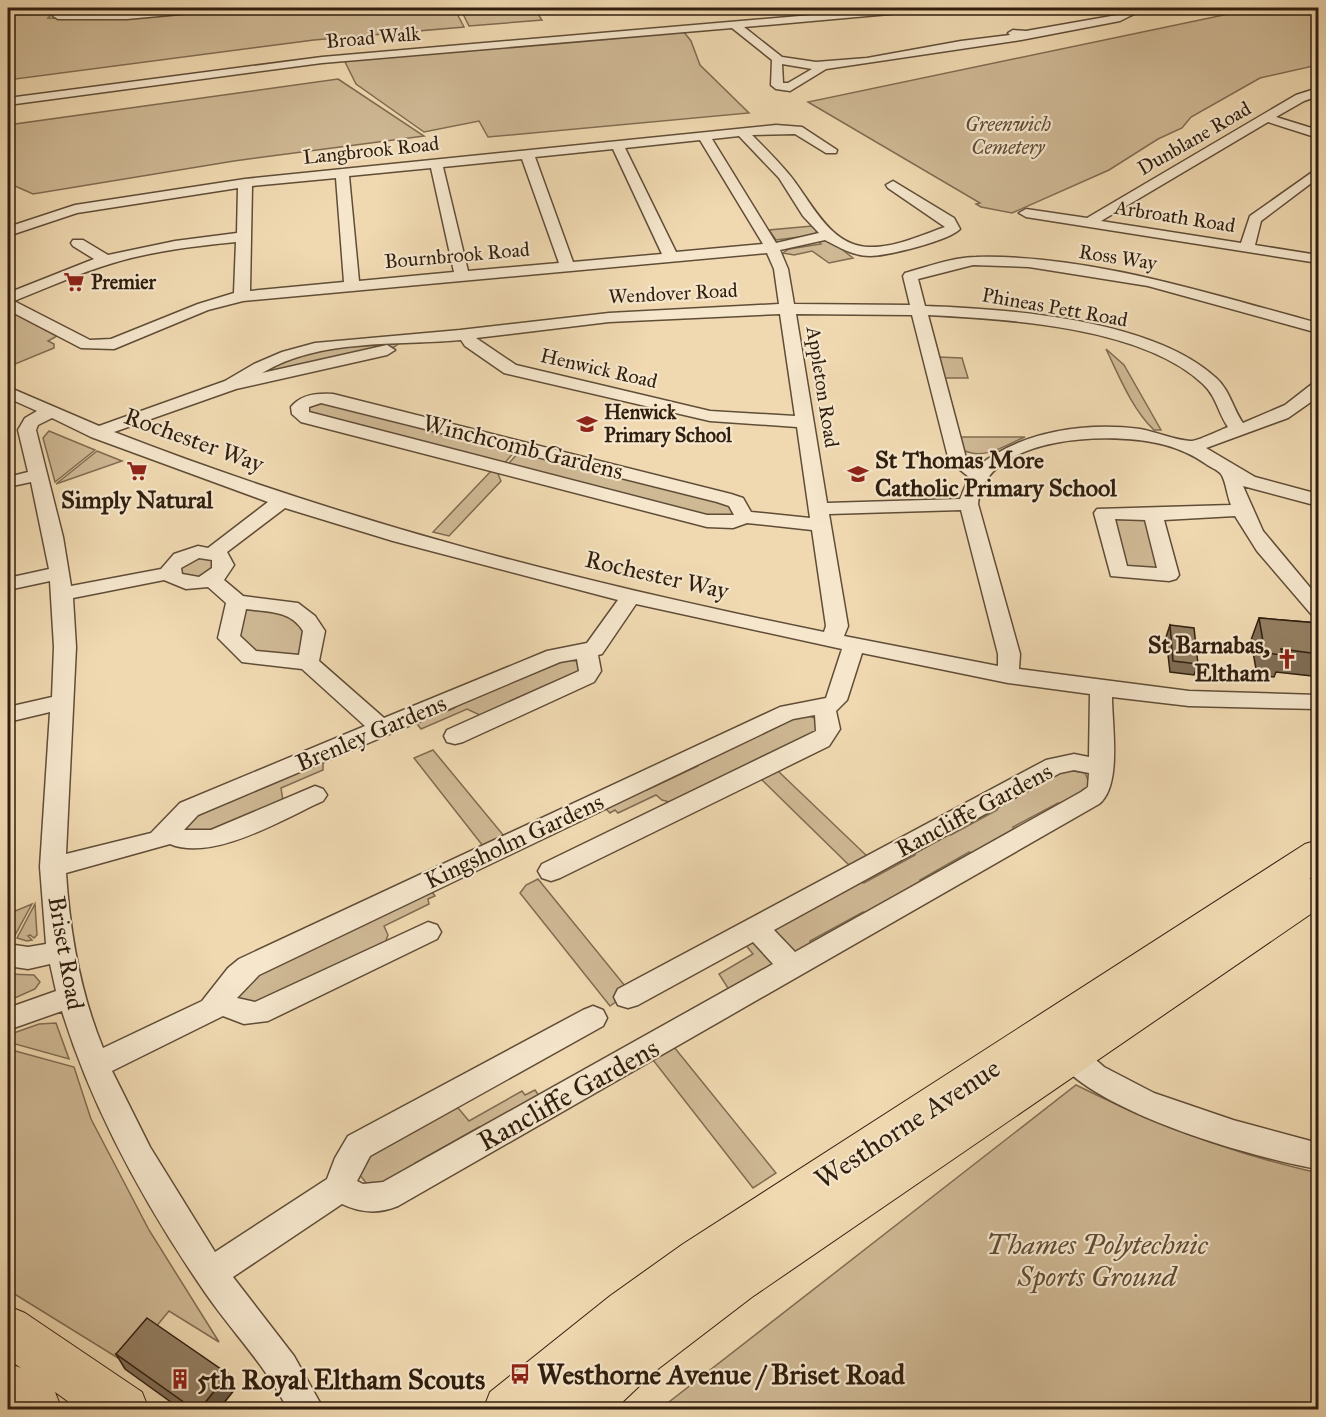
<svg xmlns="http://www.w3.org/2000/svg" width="1326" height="1417" font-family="'IM FELL Great Primer',serif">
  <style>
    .green { fill: #cfb995; stroke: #806c52; stroke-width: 1.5 }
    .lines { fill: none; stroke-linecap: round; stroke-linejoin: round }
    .minor-casing { stroke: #604d37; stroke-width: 3 }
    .highway-casing { stroke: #301e0e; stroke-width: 2 }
    .minor { fill: #f5e6cc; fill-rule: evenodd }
    .highway { fill: #f0d9b1; fill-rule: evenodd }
    .wall { fill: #7f6d55; stroke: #301e0e; stroke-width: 1.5 }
    .shaded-wall { fill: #685945; stroke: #301e0e; stroke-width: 1.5 }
    .building { fill: #947f63; stroke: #301e0e; stroke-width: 1.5 }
    .labels { text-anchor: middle; stroke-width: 4.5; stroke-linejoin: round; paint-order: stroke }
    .far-street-label { font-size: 20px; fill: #301e0e; stroke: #f5e6cc }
    .far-park-label { font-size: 20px; font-style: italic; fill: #604c36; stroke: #f5e6cc }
    .far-poi-label { font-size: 20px; font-weight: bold; fill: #301e0e; stroke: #f5e6cc; text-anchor: start }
    .street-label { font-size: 24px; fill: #301e0e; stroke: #f5e6cc }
    .poi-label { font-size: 24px; font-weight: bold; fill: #301e0e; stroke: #f5e6cc; text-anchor: start }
    .near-street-label { font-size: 28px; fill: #301e0e; stroke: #f5e6cc }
    .near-park-label { font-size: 28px; font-style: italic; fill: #604c36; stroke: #f5e6cc }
    .near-poi-label { font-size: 28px; font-weight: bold; fill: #301e0e; stroke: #f5e6cc; text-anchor: start }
  </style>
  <rect width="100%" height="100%" fill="#f0d9b1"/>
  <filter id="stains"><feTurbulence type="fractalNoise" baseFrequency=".00333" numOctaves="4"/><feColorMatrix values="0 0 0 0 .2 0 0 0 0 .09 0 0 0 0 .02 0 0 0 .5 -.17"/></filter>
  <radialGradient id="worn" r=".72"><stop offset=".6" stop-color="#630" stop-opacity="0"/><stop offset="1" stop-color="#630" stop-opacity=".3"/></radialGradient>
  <g class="green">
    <path d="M211,8h243l10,19 -150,13 -306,40v-65l44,-1 -4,4c24,1 153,-1 163,-10z"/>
    <polygon points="495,8 534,8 542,20 469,26 461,10"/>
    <polygon points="1257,8 1295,8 1318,15 1318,65 1260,78 1191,117 1182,128 1158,139 1109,170 1012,213 981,207 976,204 980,203 808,102"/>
    <polygon points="683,31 691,41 700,65 749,113 488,137 479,121 424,132 356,84 344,60"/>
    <polygon points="338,79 424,136 234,161 33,194 8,183 8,125"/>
    <polygon points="812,226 817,230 815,235 776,240 769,230"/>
    <polygon points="830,240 853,258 829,263 812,251 794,255 783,253 789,249 821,244 818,241"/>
    <polygon points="8,310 57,336 48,341 54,344 54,348 8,367"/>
    <polygon points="400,343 394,347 266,376 258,371 318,347"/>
    <path d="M1106,349l18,16 37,65h-7c-22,-21 -35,-54 -48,-81z"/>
    <polygon points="938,357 962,358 968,378 943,378"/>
    <polygon points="316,401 516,450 502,466 311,416 306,407"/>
    <polygon points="49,431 95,450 55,482 43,438"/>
    <path d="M959,437h66c-20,8 -40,24 -62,13z"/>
    <polygon points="522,449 731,504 736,514 718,519 508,464"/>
    <polygon points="97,451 122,461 56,484"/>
    <polygon points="492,470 499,472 498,474 501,481 449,536 433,532"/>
    <polygon points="1146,518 1162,568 1127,568 1111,519"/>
    <polygon points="208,556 216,563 205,578 184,577 176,569 186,560"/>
    <polygon points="250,608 285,611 306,625 299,657 259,655 237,639 245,609"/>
    <path d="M560,659l16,2 5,11 -97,45 -17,-8 -46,20 -7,-9c14,-6 40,-5 50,-21z"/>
    <polygon points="807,715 817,719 819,733 673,803 662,800 656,795 618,813 615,810 610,813 603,806 639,789 647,790 698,766 699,761 789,718"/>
    <polygon points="433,750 504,836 483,846 414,758"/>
    <polygon points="323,758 323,770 281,788 283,801 209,835 191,834 187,830 187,820 218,802 228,803 282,779 285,773"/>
    <polygon points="1061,769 1085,773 1091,787 1066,804 1058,803 1013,827 1013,834 976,854 969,852 920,880 919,886 871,914 863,912 810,941 809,948 793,953 774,930 856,881 864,883 915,855 915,849 942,834 951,835 997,810 997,804"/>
    <polygon points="778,771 867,856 850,866 761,779"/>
    <polygon points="538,879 630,992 610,1006 520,893 526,885"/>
    <polygon points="430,889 435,896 428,899 429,904 384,926 388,935 384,946 264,1004 242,1002 237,997 237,986 338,932 347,933 378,918 380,913"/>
    <polygon points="32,904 14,937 8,934 8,914"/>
    <polygon points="35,904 37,935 34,938 30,935 28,936 32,940 27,941 17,938"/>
    <polygon points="754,942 775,964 731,993 719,974 753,954 744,943"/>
    <polygon points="8,974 34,975 40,982 35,989 8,1001"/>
    <polygon points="56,1023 69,1059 8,1042 8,1035 39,1024"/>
    <polygon points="674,1047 776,1173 753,1188 653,1060"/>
    <polygon points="8,1049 74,1067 91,1119 149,1230 219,1342 169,1311 126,1363 8,1290"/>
    <path d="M1076,1085c78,39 158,69 242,88v236h-658z"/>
    <path d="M535,1090l7,10 -50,28 -13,-1 -64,36c-9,21 -28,22 -48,21l-8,-10 1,-13 93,-55 6,3 10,12 53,-30 3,4z"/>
  </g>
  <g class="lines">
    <g class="minor-casing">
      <g id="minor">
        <polygon points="185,8 207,9 202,12 127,19 58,19 53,16 58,13 127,13"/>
        <path d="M893,8h35l-5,3 -179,16 38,30 34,5 51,-4 94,-17 49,-6 -2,-2 5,-3 13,1 91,-16 6,-2 -4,-5h10l5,6 -14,7 -99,19 -195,29 -36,22 -14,-2 -5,-4 1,-25 -40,-32 -410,35 -314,42v-7l314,-41zM782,64l30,5 -24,14h-5z"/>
        <polygon points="1318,88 1318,96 1304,101 1276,117 1318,130 1318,138 1268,122 1101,221 1241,243 1250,216 1318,168 1318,178 1261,221 1255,245 1318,255 1318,263 1026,217 1019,213 1026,209 1087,218 1296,95"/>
        <path d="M776,125l26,2 35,23 -1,3h-10l-31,-19 -43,1c12,12 24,24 35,37 23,26 41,74 82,75 25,1 53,-12 76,-20l-57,-39 -2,-3 7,-4 61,37 6,11c-11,12 -74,27 -90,27 -17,0 -31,-9 -45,-16l-45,10 8,19 6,35 116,1 -7,-29 2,-3c22,-6 48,-16 71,-16 113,-3 234,37 342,66v10l-170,-47 -119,-19 -56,-2 -55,14 7,27c83,3 226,13 290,71 15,13 17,30 28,46l42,-18 27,-21 6,-1v14l-30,21 -82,30 49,29 63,17v12l-75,-20 20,45 55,66v18l-7,-1 -54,-63 -22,-35 -71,4 15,55 -3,4 -7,2 -58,-5 -17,-63 3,-4 134,-4c-4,-9 -5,-24 -10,-31 -3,-4 -11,-7 -15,-10 -13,-9 -26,-15 -41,-19 -51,-14 -180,-11 -187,59l42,150 -1,15 170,22 129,4v14l-129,-3 -77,-9c0,29 10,89 -13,107l-701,402c-20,8 -37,7 -56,-2l-109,73 61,79 30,54h-36c-21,-43 -55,-77 -82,-116 -59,-86 -113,-182 -144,-283l-54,19v-22l48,-17 -6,-27 -22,5 -20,-3v-22l20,3 18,-3 -6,-77 10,-155 -42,10v-15l44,-10 2,-50 -4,-66 -42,9v-12l41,-9 -18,-87 -23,5v-10l20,-5 -10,-42 7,-12 12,-7 -29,-13v-11l91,39 126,-45 29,-17 28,-12 33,-9 145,-13 149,-17 170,-9 -5,-35 -7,-16 -524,48 -35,9 -94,39 -33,-1 -73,-38v-17l86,-34 -21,-13 -2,-3 2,-3h10l25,15 67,-14 62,-8 1,-45 -161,25 -69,23v-9l67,-22 170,-26zM739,136l40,42 24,38 16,17 -43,10 -64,-104zM700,140l63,104 -87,8 -51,-104zM613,149l49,105 -89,8 -38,-105zM522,159l37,104 -91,8 -25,-104zM431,168l23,104 -95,9 -10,-105zM336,178l8,104 -94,9 2,-105zM236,242l-2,51 -36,11 -87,35 -21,1 -76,-39c33,-13 65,-28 99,-38 40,-12 82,-17 123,-21zM780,314l15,102 -85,-5 -194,-46 -40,-27 133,-16zM796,314l116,1 37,146 20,16 -9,22 -133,4zM928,315c80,4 215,12 275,69 14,13 15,29 25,43 -8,3 -32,15 -38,14 -15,-1 -34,-9 -50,-12 -54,-7 -118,2 -162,37l-12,-8zM461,340l4,6 39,27 206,48 87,6 13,91 -59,-6 -8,-14 -12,-4 -398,-100c-15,-1 -32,0 -42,13l1,7 9,8 406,105 26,1 14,-5 65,7 14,96 -2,6c-246,-50 -476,-109 -710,-200l122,-43 151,-34 8,-5 -8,-5 -125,28c58,-35 134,-27 199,-33zM321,403l396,99 12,4 5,9h-27l-398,-103v-5zM52,418l39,19 177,65 -60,46 -10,-2 -24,8 -13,15 -90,17 -8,-49 -27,-107 2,-5zM285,508l108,33 225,59 -31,43 -40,8 -163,67 -65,-57 6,-30 -10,-15 -17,-13 -55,-7 -19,-16 10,-15 -7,-13zM961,510l37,144v12l-154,-30 4,-10 -19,-112zM1115,519l30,1 12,48 -30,-2zM199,558l13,2v8l-13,9 -17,-3 -1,-6zM164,580l22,9 22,-2 18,16 -8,35 24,24 60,7 63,57 -185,77 -29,30 -85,21 10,-207 -3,-49zM636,604l206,45 -16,49 -46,9 -541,252 -11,9 -26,33 -99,47c-23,-56 -33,-114 -37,-175l104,-29c43,18 113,-25 153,-43l4,-6 -4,-6 -8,-3 -104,44h-27l14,-15 362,-153 17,-3 2,12 -132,59 -3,6 3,6 8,2 8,-2 131,-60 7,-11 -3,-16 4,-1zM246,609c21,3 45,1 57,22l-4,24 -43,-4 -16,-15zM862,653l146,30 82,11 -1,63 -15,-3 -28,6 -428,229 -4,8 4,8 10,3 10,-3 115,-63 20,22 -390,218 -20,2 -6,-3 13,-25 233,-130 4,-8 -4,-8 -10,-4 -10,4 -235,126 -13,22 -8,21 -112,73 -65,-105 -38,-76 111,-55 21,8 24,-3 169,-82 4,-7 -4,-7 -9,-3 -173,80 -18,-4 22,-23 534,-256 22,-4 1,16 -274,133 -4,7 4,7 9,3 9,-3 269,-132 11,-17 -4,-18 11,-11zM1074,770l15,3 -1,14 -7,5 -286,160 -21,-22 286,-157z"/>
        <path d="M1063,1036l10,4 31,27 50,26 79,27 85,23v26c-64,-11 -239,-60 -269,-121l4,-8z"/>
      </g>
    </g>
    <g class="highway-casing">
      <g id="highway">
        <polygon points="1318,840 1318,872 1309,879 1318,876 1318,909 752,1297 654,1372 614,1410 551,1410 552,1406 548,1410 483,1410 490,1392 610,1296 683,1244 1305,844"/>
        <polygon points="8,1306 25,1313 142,1392 149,1410 80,1410 55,1392 62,1410 8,1410 8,1363 21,1368 8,1359"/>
      </g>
    </g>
    <use href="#minor" class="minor"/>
    <use href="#highway" class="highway"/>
  </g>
  <g class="wall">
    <polygon points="1259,618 1318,623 1318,674 1312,676 1276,672 1274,677 1257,675 1251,640"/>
    <polygon points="1170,625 1198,664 1194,675 1170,672 1166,637"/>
    <polygon points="116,1354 235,1389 218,1410 182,1410 125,1369"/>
  </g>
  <g class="shaded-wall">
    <polygon points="1318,658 1318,674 1312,676"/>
    <polygon points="228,1374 235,1389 218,1410 199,1410"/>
  </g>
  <g class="building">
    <polygon points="1259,618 1318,623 1318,654 1281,649 1282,655 1265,653"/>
    <polygon points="1170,625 1194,628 1198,664 1173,661"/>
    <polygon points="147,1318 228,1374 199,1410 195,1410 116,1354"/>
  </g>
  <defs>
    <g id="supermarket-bare" transform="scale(1.62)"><path d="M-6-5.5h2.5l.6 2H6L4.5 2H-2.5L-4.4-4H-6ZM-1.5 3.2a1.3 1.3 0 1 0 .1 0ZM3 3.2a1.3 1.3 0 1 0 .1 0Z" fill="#8f2418" stroke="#f5e6cc" stroke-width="2.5" paint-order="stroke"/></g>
    <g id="school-bare" transform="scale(1.62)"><path d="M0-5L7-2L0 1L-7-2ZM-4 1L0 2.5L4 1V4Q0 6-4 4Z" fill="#8f2418" stroke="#f5e6cc" stroke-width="2.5" paint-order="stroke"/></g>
    <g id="church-bare" transform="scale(1.62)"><path d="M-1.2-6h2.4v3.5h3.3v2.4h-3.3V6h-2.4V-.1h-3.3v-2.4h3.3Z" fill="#8f2418" stroke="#f5e6cc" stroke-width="2.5" paint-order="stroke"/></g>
    <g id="bus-bare" transform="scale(1.62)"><path d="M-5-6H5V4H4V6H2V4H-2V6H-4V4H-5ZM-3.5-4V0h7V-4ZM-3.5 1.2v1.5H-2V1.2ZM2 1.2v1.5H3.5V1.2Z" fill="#8f2418" stroke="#f5e6cc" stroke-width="2.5" paint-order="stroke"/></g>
    <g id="building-bare" transform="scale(1.62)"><path d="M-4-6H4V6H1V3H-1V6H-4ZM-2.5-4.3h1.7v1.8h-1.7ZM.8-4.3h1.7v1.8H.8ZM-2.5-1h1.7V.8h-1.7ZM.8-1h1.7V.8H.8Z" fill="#8f2418" stroke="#f5e6cc" stroke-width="2.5" paint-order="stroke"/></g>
  </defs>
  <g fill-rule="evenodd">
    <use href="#supermarket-bare" x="74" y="282"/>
    <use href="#school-bare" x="587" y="424"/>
    <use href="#supermarket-bare" x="137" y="471"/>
    <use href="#school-bare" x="858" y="474"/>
    <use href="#church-bare" x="1287" y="659"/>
    <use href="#bus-bare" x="520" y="1374"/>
    <use href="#building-bare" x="180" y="1379"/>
  </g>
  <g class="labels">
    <g class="far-street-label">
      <text transform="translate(373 37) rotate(-5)" y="7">Broad Walk</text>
      <text transform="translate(1194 138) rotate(-30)" y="7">Dunblane Road</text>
      <text transform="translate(371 150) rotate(-6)" y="7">Langbrook Road</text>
      <text transform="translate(1175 216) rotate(9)" y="7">Arbroath Road</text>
      <text transform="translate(457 255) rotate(-5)" y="7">Bournbrook Road</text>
      <text transform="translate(1118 257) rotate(9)" y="7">Ross Way</text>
      <text transform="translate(673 293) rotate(-3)" y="7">Wendover Road</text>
      <text transform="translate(1055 307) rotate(10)" y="7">Phineas Pett Road</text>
      <text transform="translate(599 368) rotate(13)" y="7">Henwick Road</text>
      <text transform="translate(823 387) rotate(81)" y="7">Appleton Road</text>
    </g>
    <g class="far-park-label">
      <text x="1008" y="131">Greenwich<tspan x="1008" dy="23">Cemetery</tspan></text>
    </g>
    <g class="far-poi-label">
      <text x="91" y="289">Premier</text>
      <text x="604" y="419">Henwick<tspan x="604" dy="23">Primary School</tspan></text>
    </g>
    <g class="street-label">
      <text transform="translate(194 440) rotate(20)" y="8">Rochester Way</text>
      <text transform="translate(523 447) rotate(14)" y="8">Winchcomb Gardens</text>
      <text transform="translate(657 575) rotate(13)" y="8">Rochester Way</text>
      <text transform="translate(371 733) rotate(-23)" y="8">Brenley Gardens</text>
      <text transform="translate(974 810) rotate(-28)" y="8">Rancliffe Gardens</text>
      <text transform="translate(514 841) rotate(-25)" y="8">Kingsholm Gardens</text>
      <text transform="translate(66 953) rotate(80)" y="8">Briset Road</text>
    </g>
    <g class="poi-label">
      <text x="875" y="468">St Thomas More<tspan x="875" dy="28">Catholic Primary School</tspan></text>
      <text x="137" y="508" text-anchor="middle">Simply Natural</text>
      <text x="1270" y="653" text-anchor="end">St Barnabas,<tspan x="1270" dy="28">Eltham</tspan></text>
    </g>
    <g class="near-street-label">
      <text transform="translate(568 1094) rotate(-29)" y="10">Rancliffe Gardens</text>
      <text transform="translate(907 1123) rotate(-33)" y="10">Westhorne Avenue</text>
    </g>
    <g class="near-park-label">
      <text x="1097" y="1254">Thames Polytechnic<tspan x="1097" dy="32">Sports Ground</tspan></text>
    </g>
    <g class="near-poi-label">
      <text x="537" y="1384">Westhorne Avenue / Briset Road</text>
      <text x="197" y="1389">5th Royal Eltham Scouts</text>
    </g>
  </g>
  <rect width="1326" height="1417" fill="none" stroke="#f0d9b1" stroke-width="30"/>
  <rect x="9" y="9" width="1308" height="1399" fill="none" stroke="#301e0e" stroke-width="3"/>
  <rect x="15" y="15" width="1296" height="1387" fill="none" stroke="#301e0e" stroke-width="1.5"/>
  <rect width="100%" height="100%" filter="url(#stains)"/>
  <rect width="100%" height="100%" fill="url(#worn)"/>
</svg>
